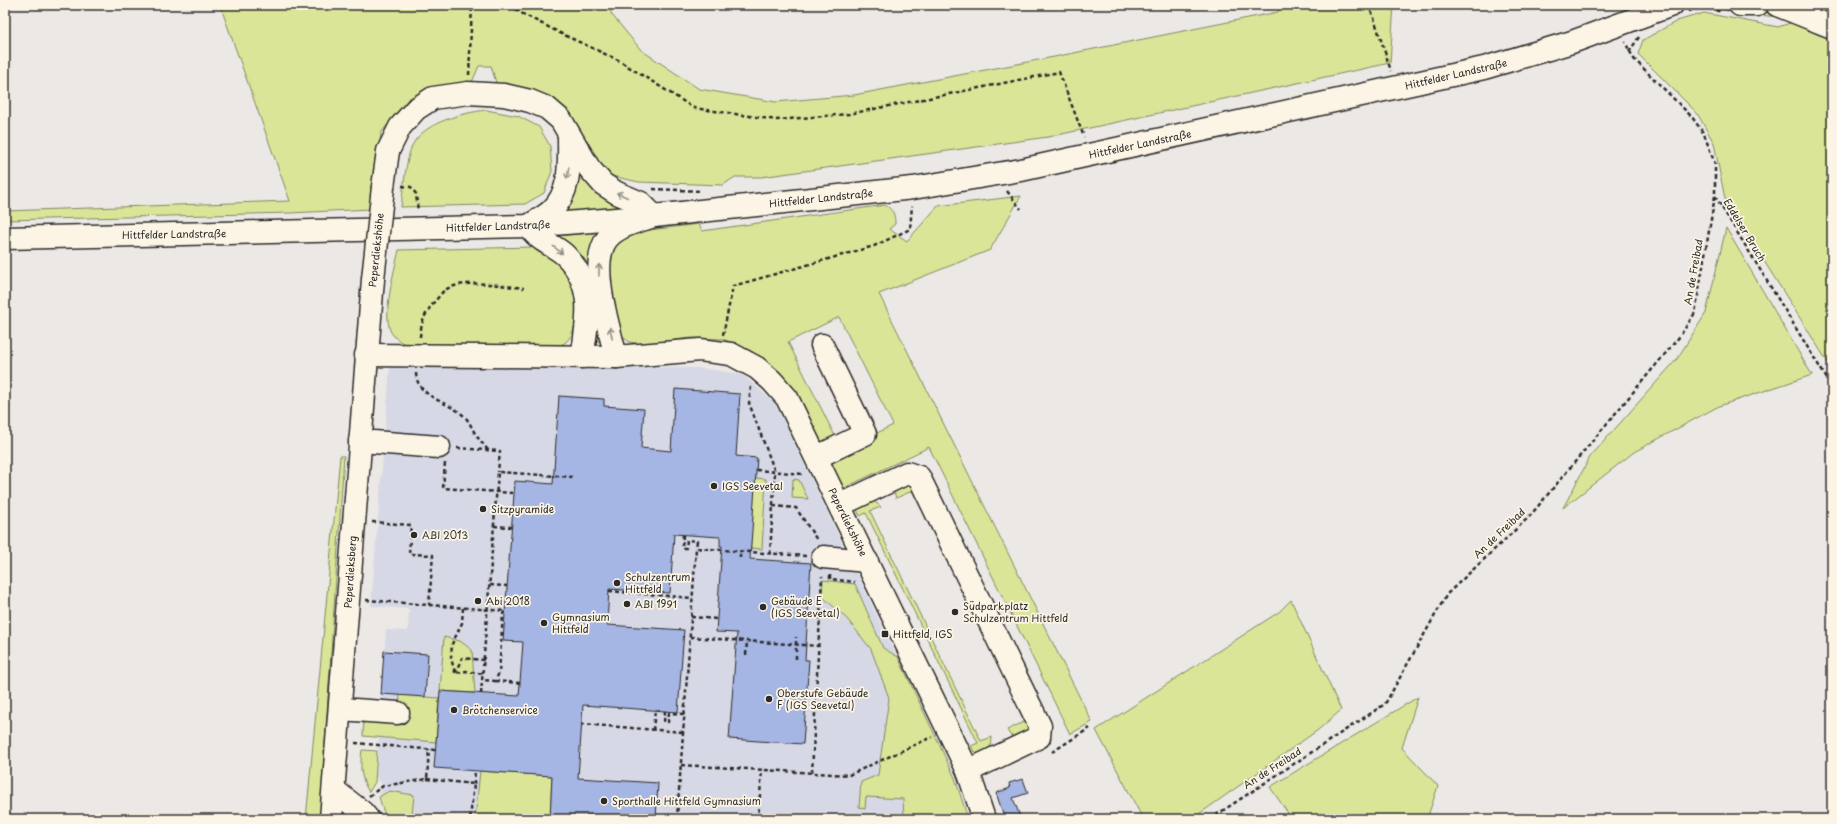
<svg xmlns="http://www.w3.org/2000/svg" width="1837" height="824" font-family="'Playpen Sans',sans-serif">
  <style>
    .built { fill: #d6d9e5 }
    .green { fill: #dae598; stroke: #828862 }
    .building { fill: #a5b5e4; stroke: #2b2b2b }
    .lines { fill: none; stroke-linecap: round; stroke-linejoin: round }
    .minor-casing { stroke: #2b2b2b; stroke-width: 25 }
    .major-casing { stroke: #2b2b2b; stroke-width: 25 }
    .path { stroke: #2b2b2b; stroke-width: 2.5; stroke-dasharray: 4 3; stroke-linecap: butt }
    .minor { stroke: #fcf5e5; stroke-width: 22 }
    .major { stroke: #fcf5e5; stroke-width: 22 }
    .minor-bridge-casing { stroke: #2b2b2b; stroke-width: 25; stroke-linecap: butt }
    .minor-bridge { stroke: #fcf5e5; stroke-width: 22 }
    .oneway { stroke: #949088 }
    .poi-dot { fill: #2b2b2b; stroke: #fcf5e5; stroke-width: 1.5 }
    .labels { text-anchor: middle; stroke-width: 3.5; stroke-linejoin: round; paint-order: stroke }
    .street-label { font-size: 10px; fill: #2b2b2b; stroke: #fcf5e5 }
    .poi-label { font-size: 10px; fill: #2b2b2b; stroke: #fcf5e5; text-anchor: start }
  </style>
  <rect width="100%" height="100%" fill="#ebe8e5"/>
  <filter id="ink" filterUnits="userSpaceOnUse"><feTurbulence type="fractalNoise" baseFrequency=".025" numOctaves="2"/><feDisplacementMap in="SourceGraphic" scale="8" xChannelSelector="R" yChannelSelector="G"/><feConvolveMatrix kernelMatrix="1 2 1 2 8 2 1 2 1" color-interpolation-filters="sRGB"/></filter>
  <g filter="url(#ink)">
    <polygon class="built" points="457,363 697,368 742,374 775,403 940,747 955,778 968,819 386,819 379,797 383,786 376,777 386,630 408,631 409,609 371,606 390,368 395,364"/>
    <g class="green">
      <polygon points="220,5 608,5 612,15 641,50 699,89 776,102 854,95 1054,57 1278,12 1281,5 1394,5 1390,63 1048,137 761,177 735,177 723,185 639,182 612,176 593,156 580,129 567,111 497,86 491,66 479,66 472,82 431,88 408,99 381,133 371,209 290,213 5,220 5,211 290,201"/>
      <polygon points="1706,5 1723,5 1733,10 1753,13 1770,12 1779,17 1737,13"/>
      <polygon points="1704,13 1778,27 1793,22 1814,33 1832,40 1832,369 1725,199 1714,143 1697,113 1638,54 1643,40 1677,21"/>
      <path d="M486,110l32,6 21,11 11,19 2,25 -8,22 -19,11 -124,3c2,-15 5,-51 12,-63 12,-22 50,-31 73,-34z"/>
      <polygon points="576,158 629,207 560,214"/>
      <path d="M1021,196l-31,54 -111,44 213,428 -22,12 -141,-287 -87,42 -15,-31 66,-33 -54,-108 -51,25 49,98 -16,7 -27,-54 -21,-27 -22,-15 -28,-12 -33,-1 -47,6 -14,-2 -11,-10 -13,-58 7,-32 13,-9 74,-9 3,7 183,-26c8,5 10,9 10,19l-6,5 18,12 31,-35z"/>
      <polygon points="1726,228 1812,375 1719,406 1634,452 1563,508 1590,457 1677,359 1706,313"/>
      <polygon points="605,232 603,339 599,342 597,340 554,236"/>
      <path d="M535,247c9,5 18,10 25,18 16,16 24,59 6,77 -4,3 -10,4 -14,6l-147,-4c-4,-2 -9,-5 -12,-9 -13,-14 2,-67 6,-85z"/>
      <polygon points="340,456 344,456 320,819 306,819"/>
      <polygon points="755,478 766,479 762,549 750,548"/>
      <polygon points="793,479 799,480 808,499 792,498"/>
      <polygon points="911,483 917,489 896,498 894,492 895,486"/>
      <path d="M866,501h8l7,6 -11,4 111,230 11,-4c0,10 -3,13 -13,17l-5,-3 -3,-5 7,-3 -112,-230 -6,3 -3,-6 2,-6z"/>
      <polygon points="823,580 855,584 883,648 898,657 955,778 968,819 904,819 903,799 866,797 865,809 859,807 861,782 878,775 889,698 871,649 847,619 822,596"/>
      <polygon points="1291,600 1341,710 1318,730 1192,819 1143,819 1096,730 1279,612"/>
      <polygon points="444,637 460,641 472,650 475,693 440,691"/>
      <polygon points="400,695 439,698 436,742 363,736 364,717 398,720"/>
      <polygon points="1418,697 1402,748 1438,786 1427,819 1292,819 1270,787"/>
      <polygon points="1028,720 1028,729 1023,735 1015,738 1010,735 1007,730"/>
      <path d="M362,750l15,1 -2,31 -6,10c-9,-14 -9,-26 -7,-42z"/>
      <polygon points="480,771 552,776 550,819 475,819"/>
      <polygon points="389,791 414,795 412,814 456,819 386,819 379,797"/>
    </g>
    <g class="building">
      <polygon points="675,389 740,394 736,456 757,458 750,559 811,563 805,660 809,660 803,744 729,739 737,633 716,632 722,546 720,546 720,537 674,534 670,593 609,589 607,625 684,630 678,712 583,705 578,778 658,783 656,819 550,819 552,776 434,768 440,691 519,696 523,642 503,641 515,481 553,484 559,396 604,399 604,406 644,409 641,448 671,451"/>
      <polygon points="384,651 428,654 425,697 381,694"/>
      <polygon points="1023,779 1028,793 1013,798 1021,819 1005,819 996,793 1010,788 1009,783"/>
    </g>
    <g class="lines">
      <g class="minor-casing">
        <g id="minor">
          <polyline points="1777,5 1832,27"/>
          <path d="M569,136c0,26 3,55 -18,75 -7,6 -16,11 -23,15 4,5 8,10 13,13 8,6 17,9 25,17 29,30 22,64 16,101"/>
          <path d="M383,187l5,-36 12,-24 16,-18 17,-11 35,-5 36,2 26,6 17,7 14,12 28,48 14,16 14,9 24,10 13,13c-15,5 -37,10 -47,23 -19,25 2,88 9,118"/>
          <polyline points="366,355 616,357 700,350 731,354 757,368 772,381 787,398 968,771 984,819"/>
          <polyline points="360,441 439,447"/>
          <polyline points="817,457 865,434 822,345"/>
          <polyline points="840,505 907,473 919,477 1040,726 1039,737 968,771"/>
          <polyline points="823,557 867,561"/>
          <polyline points="340,709 398,713"/>
          <polyline points="334,790 362,812 368,819"/>
          <polyline points="331,819 373,279"/>
        </g>
      </g>
      <g class="major-casing">
        <g id="major">
          <polyline points="1740,5 1757,5"/>
          <polyline points="5,238 528,226 654,216 913,188 1021,170 1484,68 1572,42 1672,5"/>
        </g>
      </g>
      <g class="path">
        <polyline points="510,5 521,13 560,33 618,60 694,108 777,120 849,114 1059,72 1084,137"/>
        <polyline points="1367,5 1373,15 1391,71"/>
        <path d="M1688,11c13,-3 22,-3 34,1"/>
        <polyline points="1629,52 1639,37"/>
        <polyline points="469,75 472,5"/>
        <polyline points="402,186 411,187 416,194 418,211"/>
        <polyline points="653,189 702,191"/>
        <polyline points="1007,191 1021,209"/>
        <polyline points="1715,196 1832,387"/>
        <polyline points="723,335 733,286 874,246 910,229 912,206"/>
        <path d="M420,337c1,-15 5,-24 15,-36 3,-3 6,-8 10,-11 19,-12 57,-4 79,-2"/>
        <path d="M416,373c1,26 34,28 49,44 5,5 7,12 11,18 4,6 8,10 12,15"/>
        <polyline points="751,387 749,403 775,472 770,554"/>
        <polyline points="457,448 500,451 498,472"/>
        <polyline points="445,463 443,488 514,493"/>
        <polyline points="756,470 803,474"/>
        <polyline points="773,506 796,508 817,540"/>
        <polyline points="372,522 411,525 409,554 433,555 429,605"/>
        <polyline points="494,526 511,527"/>
        <polyline points="683,535 682,548 686,548 687,540 697,541 696,548"/>
        <polyline points="740,558 740,552"/>
        <polyline points="830,575 830,579 855,582"/>
        <polyline points="490,585 507,586"/>
        <polyline points="609,591 693,598"/>
        <polyline points="366,600 505,611 503,614 499,673 495,681 483,680"/>
        <polyline points="463,608 462,623 452,644 451,658 455,673 466,671 483,674"/>
        <polyline points="691,617 717,619"/>
        <polyline points="690,637 818,646"/>
        <polyline points="746,655 747,641"/>
        <polyline points="796,659 796,637"/>
        <polyline points="455,673 462,658 484,660"/>
        <polyline points="495,681 520,683"/>
        <polyline points="481,694 498,472 572,477"/>
        <polyline points="665,711 664,722 668,722 669,713 684,714"/>
        <polyline points="581,724 683,732"/>
        <polyline points="653,730 655,710"/>
        <polyline points="355,743 436,750"/>
        <polyline points="1052,752 1090,728"/>
        <polyline points="681,765 849,775 932,737"/>
        <polyline points="812,773 822,576"/>
        <polyline points="427,779 474,784 470,819"/>
        <polyline points="474,784 475,770"/>
        <polyline points="369,796 383,786 427,779 429,749"/>
        <polyline points="677,819 696,548 806,556"/>
        <polyline points="758,819 762,770"/>
        <polyline points="1210,819 1385,704 1447,594 1529,517 1680,336 1695,313 1715,196 1715,164 1704,134 1692,117 1634,59 1625,42"/>
      </g>
      <use href="#minor" class="minor"/>
      <use href="#major" class="major"/>
      <g class="minor-bridge-casing">
        <polyline id="minor-bridge" points="373,279 383,187"/>
      </g>
      <use href="#minor-bridge" class="minor-bridge"/>
    </g>
    <defs><path id="oneway-shaft" d="M-6 0H5M1.5-3L5.5 0L1.5 3" fill="none" stroke-width="1.6" stroke-linecap="round" stroke-linejoin="round"/></defs>
    <g class="oneway">
      <use href="#oneway-shaft" transform="translate(568 173) rotate(98)"/>
      <use href="#oneway-shaft" transform="translate(622 195) rotate(-156)"/>
      <use href="#oneway-shaft" transform="translate(558 250) rotate(38)"/>
      <use href="#oneway-shaft" transform="translate(599 270) rotate(-90)"/>
      <use href="#oneway-shaft" transform="translate(611 333) rotate(-102)"/>
    </g>
  </g>
  <g class="poi-dot">
    <circle cx="714" cy="486" r="4"/>
    <circle cx="483" cy="509" r="4"/>
    <circle cx="414" cy="535" r="4"/>
    <circle cx="617" cy="583" r="4"/>
    <circle cx="478" cy="601" r="4"/>
    <circle cx="627" cy="604" r="4"/>
    <circle cx="763" cy="607" r="4"/>
    <circle cx="955" cy="612" r="4"/>
    <circle cx="544" cy="623" r="4"/>
    <rect x="881" y="630" width="8" height="8" rx="2"/>
    <circle cx="769" cy="699" r="4"/>
    <circle cx="454" cy="710" r="4"/>
    <circle cx="604" cy="801" r="4"/>
  </g>
  <g class="labels">
    <g class="street-label">
      <text transform="translate(1456 74) rotate(-13)" y="4">Hittfelder Landstraße</text>
      <text transform="translate(1140 144) rotate(-12)" y="4">Hittfelder Landstraße</text>
      <text transform="translate(821 198) rotate(-6)" y="4">Hittfelder Landstraße</text>
      <text transform="translate(498 226) rotate(-2)" y="4">Hittfelder Landstraße</text>
      <text transform="translate(1745 230) rotate(59)" y="4">Eddelser Bruch</text>
      <text transform="translate(174 234) rotate(-1)" y="4">Hittfelder Landstraße</text>
      <text transform="translate(376 250) rotate(-84)" y="4">Peperdiekshöhe</text>
      <text transform="translate(1693 272) rotate(-80)" y="4">An de Freibad</text>
      <text transform="translate(848 522) rotate(64)" y="4">Peperdiekshöhe</text>
      <text transform="translate(1499 533) rotate(-44)" y="4">An de Freibad</text>
      <text transform="translate(350 572) rotate(-86)" y="4">Peperdieksberg</text>
      <text transform="translate(1272 768) rotate(-33)" y="4">An de Freibad</text>
    </g>
    <g class="poi-label">
      <text x="722" y="490">IGS Seevetal</text>
      <text x="491" y="513">Sitzpyramide</text>
      <text x="422" y="539">ABI 2013</text>
      <text x="625" y="581">Schulzentrum<tspan x="625" dy="12">Hittfeld</tspan></text>
      <text x="486" y="605">Abi 2018</text>
      <text x="771" y="605">Gebäude E<tspan x="771" dy="12">(IGS Seevetal)</tspan></text>
      <text x="635" y="608">ABI 1991</text>
      <text x="963" y="610">Südparkplatz<tspan x="963" dy="12">Schulzentrum Hittfeld</tspan></text>
      <text x="552" y="621">Gymnasium<tspan x="552" dy="12">Hittfeld</tspan></text>
      <text x="893" y="638">Hittfeld, IGS</text>
      <text x="777" y="697">Oberstufe Gebäude<tspan x="777" dy="12">F (IGS Seevetal)</tspan></text>
      <text x="462" y="714">Brötchenservice</text>
      <text x="612" y="805">Sporthalle Hittfeld Gymnasium</text>
    </g>
  </g>
  <rect width="1837" height="824" fill="none" stroke="#fcf5e5" stroke-width="20"/>
  <rect x="10" y="10" width="1817" height="804" fill="none" stroke="#2b2b2b" stroke-width="1.5" filter="url(#ink)"/>
</svg>
